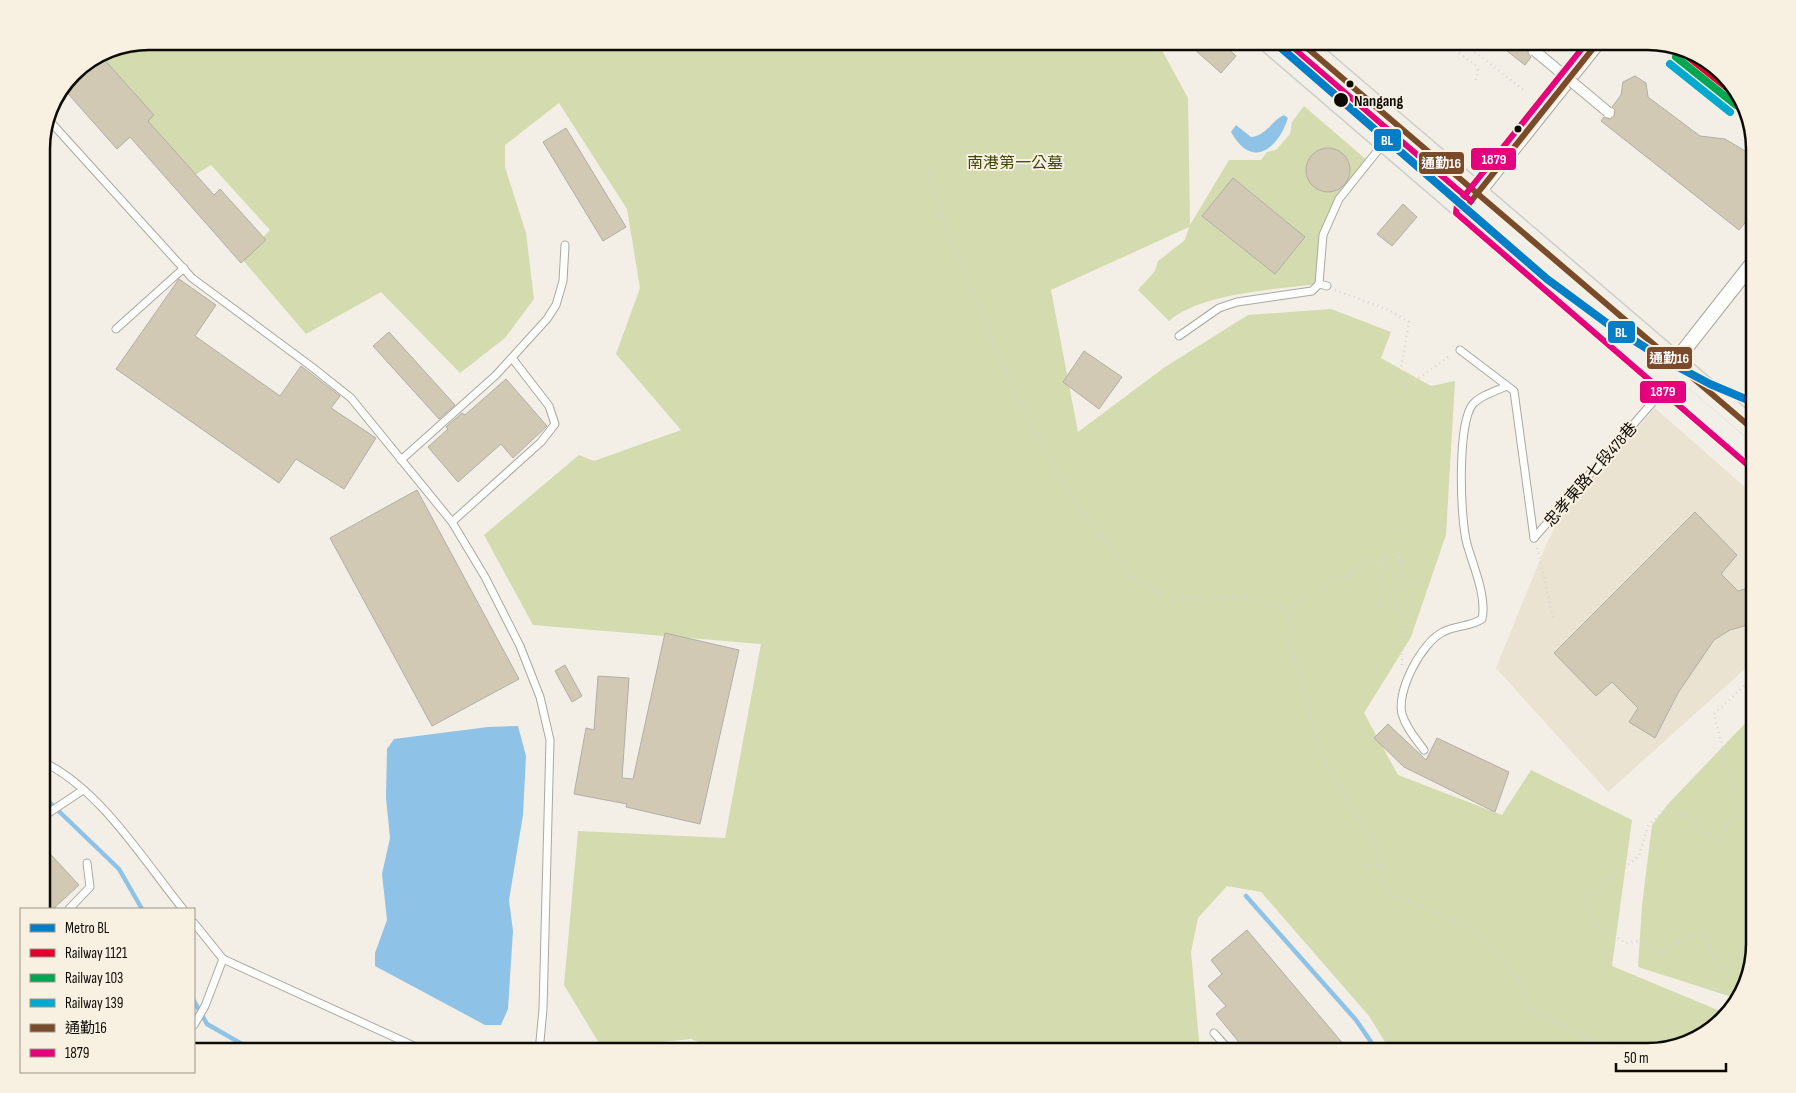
<svg xmlns="http://www.w3.org/2000/svg" width="1796" height="1093" font-family="'Sofia Sans Condensed','Noto Sans TC',sans-serif">
  <style>
    .built { fill: #ebe3d2 }
    .green { fill: #d3dbaf }
    .water { fill: #8ec2e7 }
    .lines { fill: none; stroke-linecap: round; stroke-linejoin: round }
    .stream { stroke: #8ec2e7; stroke-width: 4.5 }
    .building { fill: #d1c9b4; stroke: #b0aea7 }
    .service-casing { stroke: #aaa8a1; stroke-width: 9 }
    .minor-casing { stroke: #aaa8a1; stroke-width: 16 }
    .primary-casing { stroke: #cfcdc9; stroke-width: 24 }
    .path { stroke: #d9d7d4; stroke-width: 2.5; stroke-dasharray: 1 4; stroke-linecap: butt }
    .service { stroke: #fdfdfb; stroke-width: 7 }
    .minor { stroke: #fdfdfb; stroke-width: 14 }
    .primary { stroke: #f2efe9; stroke-width: 21 }
    .pedestrian-bridge-casing { stroke: #aaa8a1; stroke-width: 12; stroke-linecap: butt }
    .pedestrian-bridge { stroke: #fdfdfb; stroke-width: 10 }
    .bus-1-casing { stroke: #f8f1e1; stroke-width: 10 }
    .bus-2-casing { stroke: #f8f1e1; stroke-width: 10 }
    .bus-1 { stroke: #7a4b2a; stroke-width: 6 }
    .bus-2 { stroke: #e5007d; stroke-width: 6 }
    .rail-1-casing { stroke: #f8f1e1; stroke-width: 11 }
    .rail-2-casing { stroke: #f8f1e1; stroke-width: 11 }
    .rail-3-casing { stroke: #f8f1e1; stroke-width: 11 }
    .rail-1 { stroke: #e4002b; stroke-width: 8 }
    .rail-2 { stroke: #00a651; stroke-width: 8 }
    .rail-3 { stroke: #00a9ce; stroke-width: 8 }
    .metro-1-casing { stroke: #f8f1e1; stroke-width: 11 }
    .metro-1 { stroke: #007ec7; stroke-width: 8 }
    .bus-dot { fill: #0d0b06; stroke: #f8f1e1; stroke-width: 2 }
    .labels { text-anchor: middle; stroke-width: 4; stroke-linejoin: round; paint-order: stroke }
    .stop-label { font-size: 16px; font-weight: bold; fill: #0d0b06; stroke: #f8f1e1; text-anchor: start }
    .park-label { font-size: 16px; fill: #3c4806; stroke: #f8f1e1 }
    .street-label { font-size: 16px; fill: #0d0b06; stroke: #f8f1e1 }
    .rim { fill: none; stroke: #0d0b06; stroke-width: 2.5 }
    .line-badge { stroke: #f8f1e1; stroke-width: 2 }
    .badge-label { font-size: 14px; text-anchor: middle; font-weight: bold; fill: #fff }
  </style>
  <rect width="100%" height="100%" fill="#f3efe6"/>
  <polygon class="built" points="1655,408 1755,496 1755,660 1608,792 1496,668 1546,545 1559,519"/>
  <g class="green">
    <path d="M149,41h1008l31,57 2,127 39,-65h32l6,-8 9,-2 14,-16 2,-12 12,-16 65,56 -30,37 -16,36 -4,49c-41,5 -119,9 -150,37l-31,-31 17,-19 3,-10 27,-21 4,-13 -138,63 27,142 87,-65 83,-52 83,-6 60,23 -10,26 50,28 24,-5 -9,154 -35,102 -47,76 34,62 104,40 29,-45 101,50 -20,146 113,47 -24,24 -54,15h-256l-22,-36 -108,-124 -34,-6 -29,32 -7,34 9,100h-474l-35,-13 -89,9 -38,-63 14,-154 147,7 36,-194 -228,-19 -49,-90 95,-80 15,6 87,-31 -65,-76 24,-66 -13,-79 -68,-106 -54,42v22l21,66 8,66 -29,39 -45,35 -79,-81 -75,42 -64,-75 28,-29 -59,-65 -24,15 -56,-69 -43,-48 20,-14z"/>
    <polygon points="1755,713 1755,944 1738,1000 1735,998 1638,967 1642,905 1652,825 1668,804"/>
  </g>
  <g class="water">
    <path d="M1284,115l4,3c-10,31 -36,52 -57,14l5,-7 15,12c16,-2 20,-16 33,-22z"/>
    <polygon points="518,726 526,756 523,815 509,900 513,931 508,1009 501,1025 485,1025 375,966 375,953 387,920 382,874 390,838 386,798 387,749 394,739 488,727"/>
  </g>
  <g class="lines">
    <g class="stream">
      <polyline points="41,794 119,869 142,909"/>
      <polyline points="1246,896 1356,1020 1378,1052"/>
      <polyline points="194,1001 207,1024 256,1052"/>
    </g>
  </g>
  <g class="building">
    <polygon points="1185,41 1220,41 1236,56 1221,73"/>
    <polygon points="1494,41 1542,41 1539,45 1533,44 1529,47 1528,53 1531,57 1525,65"/>
    <polygon points="100,55 154,115 148,121 214,195 220,189 266,240 241,263 130,137 117,149 63,88 73,73"/>
    <polygon points="1635,76 1646,83 1648,97 1700,136 1725,139 1747,152 1755,142 1755,211 1739,230 1601,121 1604,117 1610,119 1614,116 1615,110 1612,107 1621,95 1623,82"/>
    <polygon points="566,128 626,227 603,241 543,142"/>
    <circle cx="1328" cy="170" r="22"/>
    <polygon points="1233,178 1305,237 1275,274 1202,216"/>
    <polygon points="1403,204 1417,217 1392,246 1377,234"/>
    <polygon points="179,279 216,305 195,336 280,396 301,366 340,396 331,408 376,438 344,489 296,459 279,483 116,369"/>
    <polygon points="389,332 455,405 439,419 373,346"/>
    <polygon points="1084,351 1122,377 1099,409 1063,382"/>
    <polygon points="506,379 547,426 513,458 501,444 458,482 428,447 448,429 446,427 462,413 465,415"/>
    <polygon points="417,490 519,679 432,726 330,538"/>
    <polygon points="1695,512 1737,555 1721,574 1738,591 1755,586 1755,623 1730,630 1714,640 1678,693 1655,738 1629,722 1638,708 1612,682 1596,696 1554,653"/>
    <polygon points="665,633 739,650 700,824 626,807 627,804 574,794 586,728 594,730 598,676 629,678 622,778 633,779"/>
    <polygon points="565,665 582,696 572,702 555,671"/>
    <polygon points="1388,724 1426,760 1437,738 1509,772 1495,812 1404,767 1374,738"/>
    <polygon points="41,844 79,885 53,909 41,909"/>
    <polygon points="1247,930 1350,1052 1247,1052 1216,1014 1226,1006 1208,986 1222,974 1211,960"/>
  </g>
  <g class="lines">
    <g class="service-casing">
      <g id="service">
        <polyline points="47,118 192,278 312,367 351,398 452,522 485,577 520,646 540,697 550,740 543,1009 539,1052"/>
        <polyline points="1319,284 1323,235 1339,199 1383,144"/>
        <polyline points="116,329 184,268"/>
        <polyline points="1179,336 1219,308 1237,302 1312,291 1319,284 1327,286"/>
        <polyline points="1460,350 1514,391 1534,538"/>
        <polyline points="401,460 496,375 547,319 556,305 563,281 565,245"/>
        <polyline points="452,522 541,442 555,424 549,406 512,358"/>
        <polyline points="1534,538 1652,403 1660,382"/>
        <path d="M1424,750c-8,-11 -18,-22 -22,-36 -6,-23 20,-72 41,-82 13,-7 27,-5 39,-13 5,-23 -9,-53 -15,-75 -7,-25 -10,-122 6,-140 8,-9 23,-13 34,-18"/>
        <path d="M41,761c58,26 103,100 142,148"/>
        <polyline points="41,818 83,790"/>
        <polyline points="69,909 90,887 87,863"/>
        <polyline points="194,923 223,959 427,1052"/>
        <polyline points="194,1025 205,1006 223,959"/>
        <polyline points="1214,1033 1231,1052"/>
      </g>
    </g>
    <g class="minor-casing">
      <g id="minor">
        <polyline points="1473,199 1599,41"/>
        <polyline points="1670,368 1755,260"/>
      </g>
    </g>
    <g class="primary-casing">
      <g id="primary">
        <polyline points="1268,41 1755,459"/>
        <polyline points="1299,41 1755,431"/>
      </g>
    </g>
    <g class="path">
      <polyline points="1443,41 1475,65 1478,70 1475,83"/>
      <polyline points="1458,41 1479,55 1526,92"/>
      <polyline points="927,169 951,241 1013,389 1040,443 1066,487 1129,575 1166,597 1244,597 1282,608 1290,615"/>
      <polyline points="1335,290 1389,310 1409,322 1401,368 1405,388 1451,355"/>
      <polyline points="1399,542 1399,558"/>
      <polyline points="1537,548 1553,617"/>
      <polyline points="1388,558 1395,560 1399,558 1402,561 1397,565 1395,560"/>
      <polyline points="1383,561 1387,560 1386,557 1383,557 1379,577 1392,610 1400,614 1410,613 1411,608 1406,607 1405,612"/>
      <polyline points="1401,564 1411,566"/>
      <polyline points="1399,565 1404,575"/>
      <path d="M1419,581l-7,3 -8,-9 -8,4 -8,-14 -17,-7 -29,20 -42,22 -10,15v33l14,43 13,51 11,29 46,70 9,23 1,18 10,15c47,15 84,29 115,70 11,14 14,34 27,46 10,8 24,11 35,16 10,5 18,14 25,23"/>
      <circle cx="1379" cy="604" r="3"/>
      <polyline points="1402,665 1402,623 1395,601 1398,591 1409,581"/>
      <polyline points="1363,867 1383,864"/>
      <polyline points="1752,955 1719,969 1704,934 1678,941 1660,957 1644,940 1626,943 1591,922 1587,897 1639,856 1648,826 1664,810 1689,818 1718,843 1738,808 1714,714 1755,676"/>
      <polyline points="1587,1040 1632,1043"/>
    </g>
    <use href="#service" class="service"/>
    <use href="#minor" class="minor"/>
    <use href="#primary" class="primary"/>
    <g class="pedestrian-bridge-casing">
      <polyline id="pedestrian-bridge" points="1535,51 1608,112"/>
    </g>
    <use href="#pedestrian-bridge" class="pedestrian-bridge"/>
    <g class="bus-1-casing">
      <g id="bus-1">
        <polyline points="1299,41 1755,431"/>
        <polyline points="1482,225 1464,210 1599,41"/>
      </g>
    </g>
    <g class="bus-2-casing">
      <g id="bus-2">
        <polyline points="1588,41 1457,205 1456,213 1749,466"/>
        <polyline points="1293,48 1471,201"/>
      </g>
    </g>
    <use href="#bus-1" class="bus-1"/>
    <use href="#bus-2" class="bus-2"/>
    <g class="rail-1-casing">
      <polyline id="rail-1" points="1682,51 1741,98"/>
    </g>
    <g class="rail-2-casing">
      <polyline id="rail-2" points="1676,57 1736,105"/>
    </g>
    <g class="rail-3-casing">
      <polyline id="rail-3" points="1670,64 1730,112"/>
    </g>
    <use href="#rail-1" class="rail-1"/>
    <use href="#rail-2" class="rail-2"/>
    <use href="#rail-3" class="rail-3"/>
    <g class="metro-1-casing">
      <polyline id="metro-1" points="1273,41 1547,279 1608,324 1665,360 1710,384 1755,403"/>
    </g>
    <use href="#metro-1" class="metro-1"/>
  </g>
  <g class="bus-dot">
    <circle cx="1350" cy="84" r="4.5"/>
    <circle cx="1341" cy="100" r="8"/>
    <circle cx="1518" cy="129" r="4.5"/>
  </g>
  <g class="labels">
    <g class="stop-label">
      <text x="1354" y="106">Nangang</text>
    </g>
    <g class="park-label">
      <text x="1015" y="168">南港第一公墓</text>
    </g>
    <g class="street-label">
      <text transform="translate(1590 474) rotate(-49)" y="6">忠孝東路七段478巷</text>
    </g>
  </g>
  <path d="M0 0H1796V1093H0ZM149 50H1647A99 99 0 0 1 1746 149V944A99 99 0 0 1 1647 1043H149A99 99 0 0 1 50 944V149A99 99 0 0 1 149 50Z" fill="#f8f1e1" fill-rule="evenodd"/>
  <path class="rim" d="M149 50H1647A99 99 0 0 1 1746 149V944A99 99 0 0 1 1647 1043H149A99 99 0 0 1 50 944V149A99 99 0 0 1 149 50Z"/>
  <g class="line-badge">
    <rect x="1373" y="128" width="29" height="24" rx="5" fill="#007ec7"/>
    <rect x="1470" y="147" width="47" height="24" rx="5" fill="#e5007d"/>
    <rect x="1418" y="151" width="47" height="24" rx="5" fill="#7a4b2a"/>
    <rect x="1607" y="320" width="29" height="24" rx="5" fill="#007ec7"/>
    <rect x="1646" y="346" width="47" height="24" rx="5" fill="#7a4b2a"/>
    <rect x="1639" y="380" width="48" height="24" rx="5" fill="#e5007d"/>
  </g>
  <g class="badge-label">
    <text x="1387" y="145">BL</text>
    <text x="1494" y="164">1879</text>
    <text x="1441" y="168">通勤16</text>
    <text x="1621" y="337">BL</text>
    <text x="1669" y="363">通勤16</text>
    <text x="1663" y="396">1879</text>
  </g>
  <rect x="20" y="908" width="175" height="165" fill="#f8f1e1" stroke="#9a9589"/>
  <rect x="30" y="924" width="25" height="8" fill="#007ec7" stroke="#9a9589"/>
  <text x="65" y="933" font-size="15" fill="#0d0b06">Metro BL</text>
  <rect x="30" y="949" width="25" height="8" fill="#e4002b" stroke="#9a9589"/>
  <text x="65" y="958" font-size="15" fill="#0d0b06">Railway 1121</text>
  <rect x="30" y="974" width="25" height="8" fill="#00a651" stroke="#9a9589"/>
  <text x="65" y="983" font-size="15" fill="#0d0b06">Railway 103</text>
  <rect x="30" y="999" width="25" height="8" fill="#00a9ce" stroke="#9a9589"/>
  <text x="65" y="1008" font-size="15" fill="#0d0b06">Railway 139</text>
  <rect x="30" y="1024" width="25" height="8" fill="#7a4b2a" stroke="#9a9589"/>
  <text x="65" y="1033" font-size="15" fill="#0d0b06">通勤16</text>
  <rect x="30" y="1049" width="25" height="8" fill="#e5007d" stroke="#9a9589"/>
  <text x="65" y="1058" font-size="15" fill="#0d0b06">1879</text>
  <path d="M1616 1063v8h110v-8" fill="none" stroke="#0d0b06" stroke-width="2.5"/>
  <text x="1624" y="1063" font-size="15" fill="#0d0b06" stroke="#f8f1e1" stroke-width="4" paint-order="stroke">50 m</text>
</svg>
